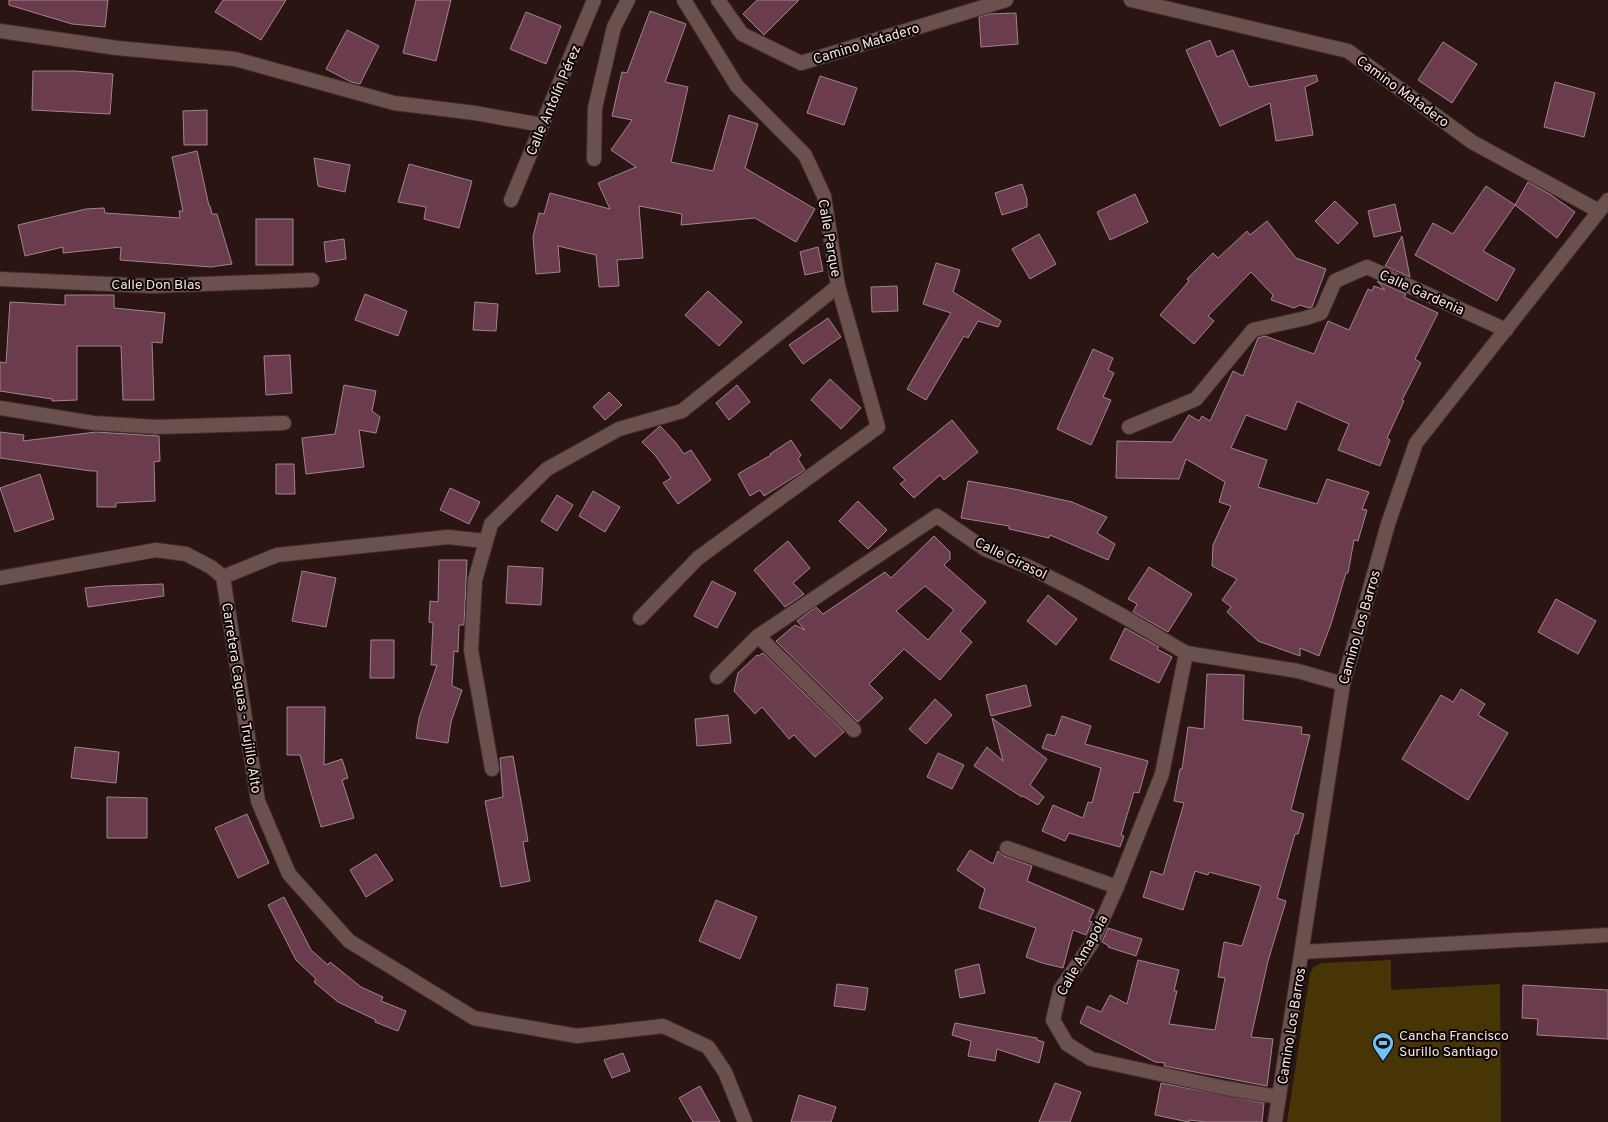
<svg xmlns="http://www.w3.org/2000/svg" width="1608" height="1122" font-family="Overpass,sans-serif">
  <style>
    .green { fill: #483506 }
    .building { fill: #6b3c4e; stroke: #a0848d; fill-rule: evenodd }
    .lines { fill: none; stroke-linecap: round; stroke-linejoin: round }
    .minor-casing { stroke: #402f2f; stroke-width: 16 }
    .tertiary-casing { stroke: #402f2f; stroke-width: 16 }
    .minor { stroke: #6c504d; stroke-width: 14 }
    .tertiary { stroke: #6c504d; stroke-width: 14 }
    .labels { text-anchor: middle; stroke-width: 4; stroke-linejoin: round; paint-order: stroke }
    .street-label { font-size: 14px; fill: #f4e4e2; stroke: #0d0504 }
    .poi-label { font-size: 14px; fill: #f4e4e2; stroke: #0d0504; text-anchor: start }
  </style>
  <rect width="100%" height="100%" fill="#2b1513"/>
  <polygon class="green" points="1391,960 1391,990 1500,984 1501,1122 1287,1122 1310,973 1314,967 1322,963"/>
  <g class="building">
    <polygon points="9,0 108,0 105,27 72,24 9,5"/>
    <polygon points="223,0 286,0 261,40 215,12"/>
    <polygon points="416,0 451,0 436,61 403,53"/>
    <polygon points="757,0 799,0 764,35 743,14"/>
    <polygon points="650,11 686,24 665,82 688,87 671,162 713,171 729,115 758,124 745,168 815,209 796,242 755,218 681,225 682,214 639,206 643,258 617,260 619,286 599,287 596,255 558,246 560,272 536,274 533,237 539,213 544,214 550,193 610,209 598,183 636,167 611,150 632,120 612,116 622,72 627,73"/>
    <polygon points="526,12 561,26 546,64 510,49"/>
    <polygon points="1016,13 1018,44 981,47 979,17 989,14"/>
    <polygon points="347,30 379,46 360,84 351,82 326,69"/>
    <polygon points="1210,40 1217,57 1233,50 1249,87 1316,75 1318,81 1305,87 1313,135 1276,141 1270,103 1220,126 1186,50"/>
    <polygon points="1443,42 1477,64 1452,103 1418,80"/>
    <polygon points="33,71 75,71 113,74 110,114 32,110"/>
    <polygon points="820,76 857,88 844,125 807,113"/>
    <polygon points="1555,82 1595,93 1584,137 1544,127"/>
    <polygon points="207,110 207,145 184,145 183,111"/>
    <polygon points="197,151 209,206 210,206 212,214 217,214 232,264 211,267 120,260 121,247 63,253 63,247 25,256 18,225 86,209 104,208 105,213 180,218 179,211 183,211 172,157"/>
    <polygon points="314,158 350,165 345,192 318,186"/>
    <polygon points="409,164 472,181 459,228 424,219 426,207 398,202"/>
    <polygon points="1528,182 1551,195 1575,212 1557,238 1515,205"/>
    <polygon points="1022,184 1027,199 1027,207 1002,215 995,193"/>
    <polygon points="1486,186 1515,205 1483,251 1515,269 1497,301 1415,255 1433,223 1453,234"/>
    <polygon points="1135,194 1148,222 1110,240 1097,212"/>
    <polygon points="1335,201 1358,223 1338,244 1315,221"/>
    <polygon points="1395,204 1401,231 1374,237 1368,211"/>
    <rect x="256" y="219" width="37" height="46"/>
    <polygon points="1267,221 1296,258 1326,269 1312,307 1309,308 1300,305 1294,308 1271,300 1273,295 1251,272 1208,316 1214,321 1194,344 1160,315 1189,281 1187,279 1213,253 1218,258 1247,231 1250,235"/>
    <polygon points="1039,234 1056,264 1030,279 1012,249"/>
    <polygon points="1402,236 1410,277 1385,266"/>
    <polygon points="344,239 346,259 326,262 324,242"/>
    <polygon points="818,247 823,271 805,275 800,252"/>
    <polygon points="936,263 960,270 953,292 1001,321 998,327 978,321 968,338 964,336 926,400 907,389 951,313 923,304"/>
    <polygon points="1377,281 1406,294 1404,297 1438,313 1415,359 1421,363 1402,400 1404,401 1387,438 1390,440 1380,466 1338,450 1349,424 1297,401 1286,430 1246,415 1231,448 1267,460 1258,487 1317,504 1327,479 1369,492 1362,509 1367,510 1358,541 1354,540 1348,573 1346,573 1331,624 1319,656 1300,648 1300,656 1258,641 1227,612 1231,607 1222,600 1237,579 1212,566 1213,545 1231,506 1219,502 1225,482 1186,459 1179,479 1116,478 1117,441 1172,442 1189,415 1199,421 1202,416 1210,421 1233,371 1243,376 1258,338 1265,336 1314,354 1328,321 1349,330 1368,289 1372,291 1374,286 1385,290"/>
    <polygon points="897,286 898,311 872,312 871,287"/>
    <polygon points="708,291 742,322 719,346 685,315"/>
    <polygon points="365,294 407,311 398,336 355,320"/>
    <polygon points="65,295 114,295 114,308 165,313 162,343 152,342 154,400 123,400 121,346 77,346 77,400 52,401 52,399 0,391 0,362 6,363 10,302 65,305"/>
    <polygon points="475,302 498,304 496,331 473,330"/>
    <polygon points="828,318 841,337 803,364 789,345"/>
    <polygon points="1093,349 1113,358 1108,370 1114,373 1103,397 1111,400 1091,445 1057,429"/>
    <polygon points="290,355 292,393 266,395 264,356"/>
    <polygon points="830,379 861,408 841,429 811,400"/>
    <polygon points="344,385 376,391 372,411 380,417 376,433 359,430 364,467 306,474 302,438 335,434"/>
    <polygon points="737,385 750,402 729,420 716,403"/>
    <polygon points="609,392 622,405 605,420 593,407"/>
    <polygon points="952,420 978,452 944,480 940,475 914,498 900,484 905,480 893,468"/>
    <polygon points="660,426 676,443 684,454 691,450 711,480 678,504 663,483 671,478 655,455 642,442"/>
    <polygon points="0,432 24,435 23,441 96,432 159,436 160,461 154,462 155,501 116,503 116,507 97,507 97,471 91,471 0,458"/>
    <polygon points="791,440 801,455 798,459 805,470 764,496 760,490 750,496 738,474 771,455 770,454"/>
    <polygon points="276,464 294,464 295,494 276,494"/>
    <polygon points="40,474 54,519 15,532 0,488"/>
    <polygon points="968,481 1014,489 1072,502 1107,517 1097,533 1115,544 1108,560 1050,535 1049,538 1009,529 1009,526 961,518"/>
    <polygon points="450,488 480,502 469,524 440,510"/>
    <polygon points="593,491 620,507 605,532 579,516"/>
    <polygon points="557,495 573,505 557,531 541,521"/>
    <polygon points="858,501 887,530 868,549 839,521"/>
    <path d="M934,536l16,16v7l-6,6 42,37 -26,29 12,11 -32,38 -36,-31 -35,35 14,14 -25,24 -82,-81 19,-16 10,5 -8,-9 19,-14 7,7 62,-42 6,6zM925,586l29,24 -26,30 -32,-29z"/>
    <polygon points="788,541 810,568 793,583 804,594 785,607 754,570"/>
    <polygon points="439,560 467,560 464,625 459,625 458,652 454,651 452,686 462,690 451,722 448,743 416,738 419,718 437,665 431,665 433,623 429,622 430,601 438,602"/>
    <polygon points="508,566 543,568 541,605 506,603"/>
    <polygon points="1149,567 1192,594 1168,632 1133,612 1137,604 1128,599"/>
    <polygon points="302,571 336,578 326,627 292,621"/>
    <polygon points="712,581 736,593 717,628 694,616"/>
    <polygon points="163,584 164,596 88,607 85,588 106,586"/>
    <polygon points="1048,595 1077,619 1056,645 1027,621"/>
    <polygon points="1556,599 1596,621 1578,654 1538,632"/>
    <polygon points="1125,628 1159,647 1157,649 1172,657 1159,683 1110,659"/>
    <polygon points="371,640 394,640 394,678 370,678"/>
    <polygon points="763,653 844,732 815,757 794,735 789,739 762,707 755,714 734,691 738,673 757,655 758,656"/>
    <polygon points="1207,674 1244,675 1243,720 1302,727 1301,734 1310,735 1291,810 1304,814 1298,834 1295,834 1277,898 1286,901 1268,961 1251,1037 1273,1039 1267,1086 1164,1066 1165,1063 1155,1062 1080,1023 1087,1006 1101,1012 1110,995 1127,1004 1138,960 1179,970 1174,991 1177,991 1169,1024 1215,1030 1225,978 1218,977 1224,942 1242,946 1261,886 1209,872 1208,875 1195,871 1183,910 1143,897 1151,871 1163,875 1184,803 1174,801 1180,769 1182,769 1188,727 1204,729"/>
    <polygon points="1026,685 1031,706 991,716 986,695"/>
    <polygon points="1461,689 1485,704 1478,715 1508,733 1468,800 1402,759 1441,695 1453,702"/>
    <polygon points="935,699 952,715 926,744 909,729"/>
    <polygon points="287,707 325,707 324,765 342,759 348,778 342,780 354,818 321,827 300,755 287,755"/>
    <polygon points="728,715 731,743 697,746 695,719"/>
    <polygon points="1062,716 1091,726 1085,744 1148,761 1139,793 1134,792 1121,835 1124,836 1120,847 1069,833 1065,841 1042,831 1053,805 1083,818 1088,802 1092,803 1101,768 1042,748 1047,734 1055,736"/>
    <polygon points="992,718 1047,759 1030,785 1044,797 1038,805 1023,796 1022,797 974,766 987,747 1003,761"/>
    <polygon points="75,747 119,752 116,783 71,778"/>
    <polygon points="938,753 964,765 952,789 927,777"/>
    <polygon points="513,756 528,841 523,842 530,881 501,887 485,801 503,797 500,758"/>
    <polygon points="107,797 147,798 147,838 107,838"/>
    <polygon points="247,814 269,863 238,878 215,828"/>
    <polygon points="970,850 993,864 998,851 1004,856 1032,866 1027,881 1094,910 1089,921 1092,922 1086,935 1073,930 1063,968 1042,963 1026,957 1036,928 979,908 985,889 957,870"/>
    <polygon points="376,854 393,880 366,897 350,870"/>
    <polygon points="284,897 311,950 328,965 330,962 361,987 383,997 381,1001 406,1011 398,1031 375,1022 376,1020 338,1002 314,982 316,979 296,960 268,905"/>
    <polygon points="716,900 757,917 740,959 699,941"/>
    <polygon points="1108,928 1142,939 1136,956 1108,947 1109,946 1102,942"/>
    <polygon points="979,964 985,993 960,998 955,970"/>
    <polygon points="837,984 868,988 865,1010 834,1006"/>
    <polygon points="1523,985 1608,990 1608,1039 1537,1035 1538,1019 1522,1018"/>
    <polygon points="955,1023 1037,1038 1037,1040 1044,1042 1039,1063 997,1049 995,1061 968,1056 971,1041 952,1035"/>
    <polygon points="623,1053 630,1071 612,1078 604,1060"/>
    <polygon points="1055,1083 1081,1092 1070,1122 1039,1122"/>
    <polygon points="1161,1083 1264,1103 1262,1122 1206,1122 1189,1120 1189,1122 1155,1115"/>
    <polygon points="700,1086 720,1122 693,1122 679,1098"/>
    <polygon points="799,1095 836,1107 831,1122 791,1122"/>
  </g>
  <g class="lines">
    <g class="minor-casing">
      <g id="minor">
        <polyline points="718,0 742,34 801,63 1006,0"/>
        <polyline points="1131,0 1348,51 1472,142 1599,211"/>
        <polyline points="0,31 117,48 235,59 394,103 475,113 542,125"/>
        <polyline points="594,159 595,108 614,27 628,0"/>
        <polyline points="511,200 594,0"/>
        <polyline points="0,279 151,286 312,280"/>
        <polyline points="0,408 93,423 157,427 284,423"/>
        <polyline points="1129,427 1196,399 1253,330 1306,318 1321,313 1335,281 1367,267 1506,330"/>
        <polyline points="223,577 277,555 448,537 485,541"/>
        <polyline points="640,618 698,558 878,427 838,286 824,196 805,155 737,86 684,0"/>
        <polyline points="758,636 854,730"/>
        <polyline points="1186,653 1162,774 1117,887 1092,943 1060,990 1053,1020 1067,1044 1091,1059 1225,1088 1279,1097"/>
        <polyline points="717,677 758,636 937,516 985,549 1029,567 1079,592 1123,616 1186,653 1298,671 1343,684"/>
        <polyline points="492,769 471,650 475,580 491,524 547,469 619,429 682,411 838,286"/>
        <polyline points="1007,848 1117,887"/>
        <polyline points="1302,952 1608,935"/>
      </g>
    </g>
    <g class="tertiary-casing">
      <g id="tertiary">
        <polyline points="0,578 156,550 186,554 211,567 223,577 258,801 289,874 349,941 474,1018 577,1036 663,1026 708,1047 725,1072 745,1122"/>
        <polyline points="1275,1122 1343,684 1388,524 1416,443 1608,200"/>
      </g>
    </g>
    <use href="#minor" class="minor"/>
    <use href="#tertiary" class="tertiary"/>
  </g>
  <defs>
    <g id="stadium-pin" transform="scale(1.125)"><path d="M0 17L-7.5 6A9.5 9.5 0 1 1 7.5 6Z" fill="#73c1f6" stroke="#0d0504"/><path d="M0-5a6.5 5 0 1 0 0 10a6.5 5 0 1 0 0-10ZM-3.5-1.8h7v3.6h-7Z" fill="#111"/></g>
  </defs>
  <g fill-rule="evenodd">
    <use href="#stadium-pin" x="1383" y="1043"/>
  </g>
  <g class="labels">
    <g class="street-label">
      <text transform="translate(866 43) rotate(-17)" y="5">Camino Matadero</text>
      <text transform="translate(1403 91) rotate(36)" y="5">Camino Matadero</text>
      <text transform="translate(553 100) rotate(-67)" y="5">Calle Antolín Pérez</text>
      <text transform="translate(830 238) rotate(80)" y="5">Calle Parque</text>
      <text x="156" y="289">Calle Don Blas</text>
      <text transform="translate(1422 292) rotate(24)" y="5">Calle Gardenia</text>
      <text transform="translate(1011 558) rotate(26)" y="5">Calle Girasol</text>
      <text transform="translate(1359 627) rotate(-74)" y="5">Camino Los Barros</text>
      <text transform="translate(242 698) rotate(81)" y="5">Carretera Caguas - Trujillo Alto</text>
      <text transform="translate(1082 955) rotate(-61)" y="5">Calle Amapola</text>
      <text transform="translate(1291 1026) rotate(-81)" y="5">Camino Los Barros</text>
    </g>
    <g class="poi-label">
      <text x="1399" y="1040">Cancha Francisco<tspan x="1399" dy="16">Surillo Santiago</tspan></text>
    </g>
  </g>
</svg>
